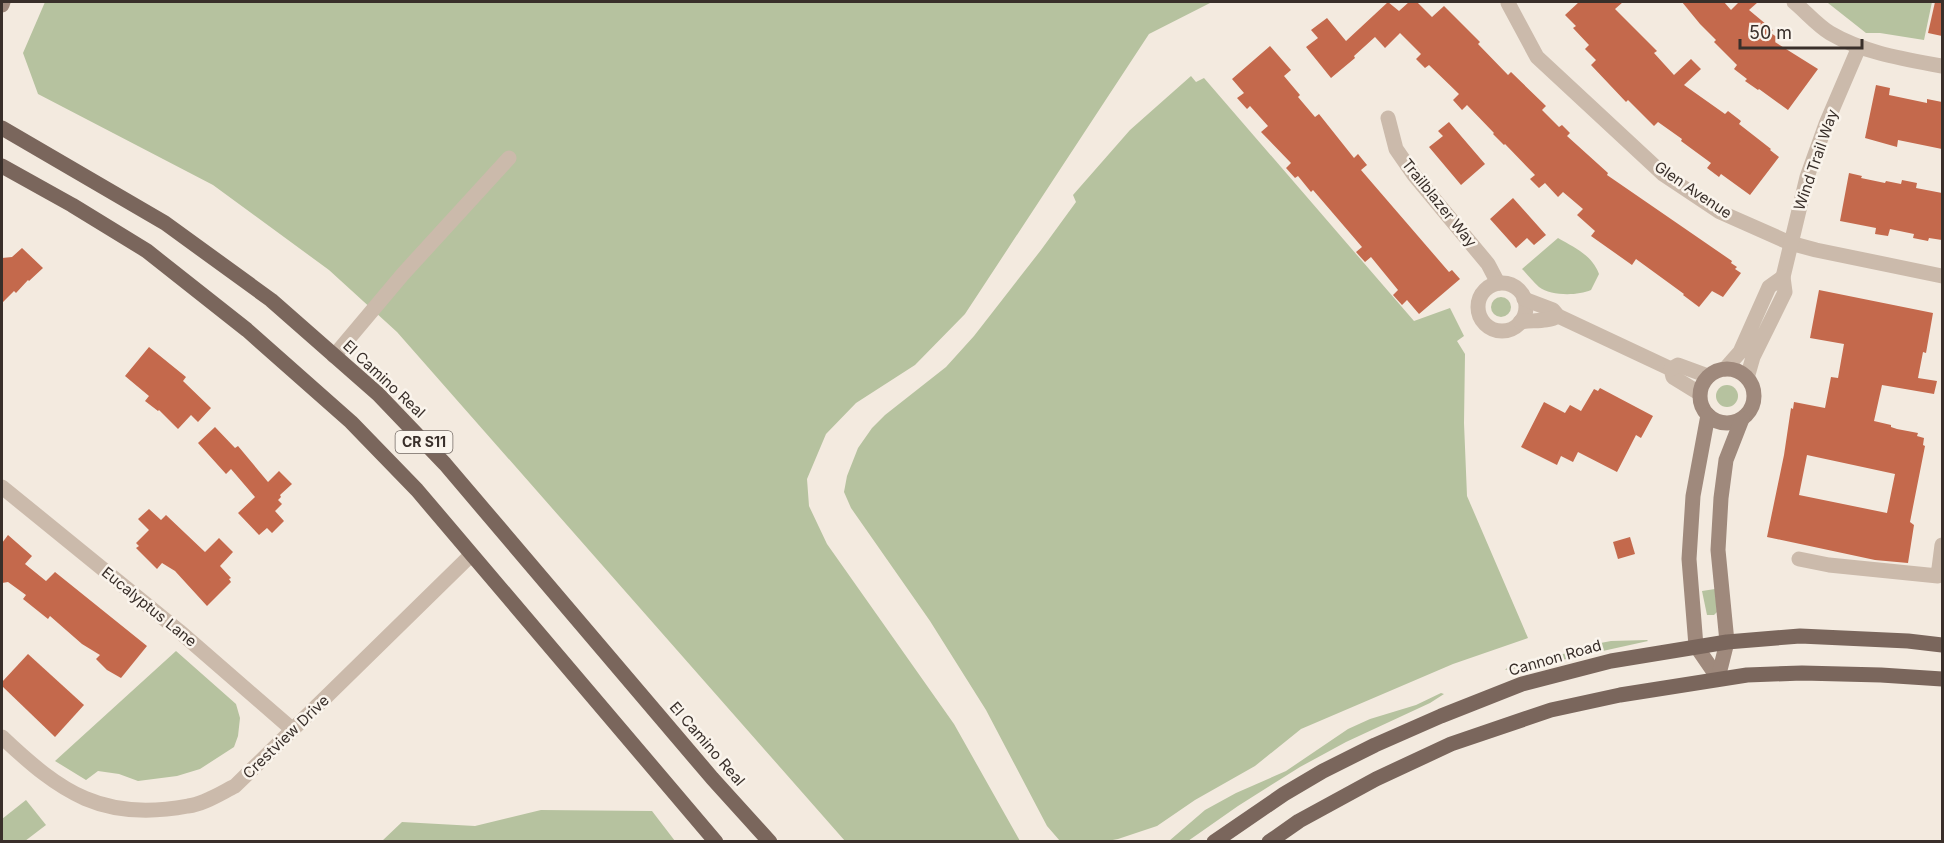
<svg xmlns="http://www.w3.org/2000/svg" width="1944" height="843" font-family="Inter,sans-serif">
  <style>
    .green { fill: #b6c29f }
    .building { fill: #c4694c; fill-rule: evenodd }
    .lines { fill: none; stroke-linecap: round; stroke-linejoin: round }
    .street { stroke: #cbbaab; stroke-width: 15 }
    .secondary { stroke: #9f897c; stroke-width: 15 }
    .primary { stroke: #7a665c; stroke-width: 15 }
    .labels { text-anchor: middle; stroke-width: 5; stroke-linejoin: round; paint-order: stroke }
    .shield { fill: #faf4ec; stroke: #736a64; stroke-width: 1.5 }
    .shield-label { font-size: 14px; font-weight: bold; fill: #392f2a }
    .street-label { font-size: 15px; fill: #392f2a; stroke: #faf4ec }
  </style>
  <rect width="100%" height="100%" fill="#f3eadf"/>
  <g class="green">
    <polygon points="45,2 1212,2 1149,34 965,314 915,365 856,403 826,434 807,479 809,506 827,544 954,724 1020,841 845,841 397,332 329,270 213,185 38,94 23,53"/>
    <polygon points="1829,2 1932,2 1924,40 1880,33 1866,33 1828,3"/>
    <polygon points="1191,76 1196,82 1204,78 1414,321 1450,308 1464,336 1457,341 1465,354 1464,423 1467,496 1528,638 1453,664 1301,729 1255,766 1195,800 1157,826 1118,839 1102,842 1060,841 1047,826 986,710 930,621 851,508 844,492 847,476 858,448 872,428 885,415 946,367 974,336 1041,250 1076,202 1073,195 1130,130"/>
    <path d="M1558,238c17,10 34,17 41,36l-8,16c-14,6 -40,6 -52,-3 -6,-5 -11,-12 -17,-18z"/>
    <circle cx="1501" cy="307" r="10"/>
    <circle cx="1727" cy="396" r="11"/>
    <polygon points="1715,589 1717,612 1714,615 1707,615 1702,591"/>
    <polygon points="1647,640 1648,641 1562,660 1561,656 1552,659 1553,662 1505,670 1508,667 1551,658 1590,645 1611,641"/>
    <polygon points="176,651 236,704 240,718 238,736 234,747 200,769 177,776 138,781 119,774 98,771 86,780 55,761"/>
    <polygon points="1441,693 1444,694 1430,703 1346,742 1300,767 1238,806 1188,841 1169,841 1205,810 1236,793 1286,771 1348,729 1370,719 1416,705"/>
    <polygon points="26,800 46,825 25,841 2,841 2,819"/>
    <polygon points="541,810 652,811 675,841 382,841 402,822 475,826"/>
  </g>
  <g class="building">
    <polygon points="1388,2 1399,11 1409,2 1417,2 1432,17 1444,6 1480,42 1478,44 1508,75 1511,72 1546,106 1542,110 1559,127 1562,125 1570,133 1567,136 1608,173 1607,175 1732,261 1731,263 1737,267 1735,269 1741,273 1723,297 1712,291 1699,307 1683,295 1684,294 1636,259 1632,265 1591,236 1595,231 1577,215 1583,209 1563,192 1558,197 1545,183 1539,188 1530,179 1535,175 1505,144 1504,145 1493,134 1494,133 1467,105 1462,110 1453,100 1459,94 1429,65 1425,68 1416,59 1421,54 1400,33 1385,48 1375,37 1354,56 1355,58 1331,78 1306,47 1318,38 1311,30 1327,18 1346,41"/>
    <polygon points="1579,2 1623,2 1615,9 1657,51 1654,53 1674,75 1691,59 1701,69 1684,85 1725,114 1728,111 1741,121 1739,124 1771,149 1770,150 1779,157 1750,195 1721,174 1719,177 1707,168 1711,163 1681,141 1682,139 1658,122 1654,126 1628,100 1626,102 1591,65 1596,60 1585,49 1589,45 1573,28 1576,26 1565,15"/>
    <polygon points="1682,2 1724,2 1731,10 1739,2 1758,2 1749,10 1773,30 1771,33 1778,38 1775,42 1818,69 1788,110 1759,89 1758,90 1745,81 1747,79 1734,69 1737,65 1714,42 1716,40 1700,24"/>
    <polygon points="1935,2 1942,2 1942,36 1928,33"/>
    <polygon points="1270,46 1291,70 1284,76 1300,95 1298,97 1315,117 1319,114 1354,158 1358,154 1367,165 1361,170 1449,272 1452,270 1460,279 1419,314 1407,300 1402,305 1393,295 1398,290 1371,257 1365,262 1356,252 1362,247 1313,190 1311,192 1298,176 1295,178 1286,168 1291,163 1261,132 1268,126 1250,106 1247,109 1237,98 1244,93 1232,79"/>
    <polygon points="1876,85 1890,88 1889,95 1927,103 1927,99 1942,102 1942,149 1898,140 1897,147 1865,138"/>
    <polygon points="1449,122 1485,164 1461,185 1429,147 1443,136 1438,131"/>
    <polygon points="1849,173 1862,176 1861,178 1885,183 1886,181 1901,184 1902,180 1917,183 1916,188 1942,193 1942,240 1929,238 1928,241 1913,238 1914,234 1890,229 1888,236 1875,234 1876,228 1840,221"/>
    <polygon points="1513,198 1546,235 1534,245 1527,238 1516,248 1490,219"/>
    <polygon points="22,248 43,268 29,281 28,280 16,293 14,291 2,303 2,258 12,257"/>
    <path d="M1819,290l114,23 -7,40 -3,-1 -5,26 19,3 -3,13 -52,-9 -8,36 17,4v2l6,2 21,4 -1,3 7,2 -1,7 2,1 -15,76 4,3 -6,38 -33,-3 -108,-23 17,-82 7,-47 2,1 1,-7 31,6 6,-31 7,1 6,-34 -34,-6zM1807,455l88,19 -8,39 -88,-18z"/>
    <polygon points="149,347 186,377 183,381 211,408 198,422 191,415 178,429 159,410 158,411 145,401 149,396 125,376"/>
    <polygon points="1600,388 1653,416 1641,438 1636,435 1617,472 1578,452 1573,462 1561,456 1557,465 1521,447 1544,402 1565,413 1570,405 1581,411 1594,389 1598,391"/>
    <polygon points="215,427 235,448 238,446 268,482 279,471 292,484 280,495 281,497 278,500 282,504 275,511 284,521 272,533 267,528 259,535 238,513 255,497 231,469 226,474 198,443"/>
    <polygon points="149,509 161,520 166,515 205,552 219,538 233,552 220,566 231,578 229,579 231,582 207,606 175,571 162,563 157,569 136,548 139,546 136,543 149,530 138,519"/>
    <polygon points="8,535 32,556 25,564 46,581 55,572 147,646 121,678 107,670 96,659 100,655 82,644 50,616 48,619 23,599 26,595 8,582 2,583 2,543"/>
    <polygon points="1630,537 1635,554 1618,559 1613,542"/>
    <polygon points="28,654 84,705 55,737 2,686 2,682"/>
  </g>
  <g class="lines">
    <g class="street">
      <path d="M1794,2c12,10 23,23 36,31 34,20 74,26 112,33"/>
      <polyline points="1508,3 1537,57 1663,174 1720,212 1790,243 1816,250 1942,276"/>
      <polyline points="1388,118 1396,149 1414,175 1488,264 1498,283"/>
      <polyline points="1783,277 1807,177 1826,124 1859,47"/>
      <circle cx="1502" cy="307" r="24"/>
      <polyline points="1524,299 1553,310 1558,316 1671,369 1673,377 1699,393"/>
      <path d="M1520,322c12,-2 28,0 38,-6"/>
      <polyline points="334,356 403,274 509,158"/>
      <polyline points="1671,369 1678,365 1708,376"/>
      <polyline points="1725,369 1740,352 1769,287 1783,277 1785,292 1753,357 1747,378"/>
      <polyline points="2,487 179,631 293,730"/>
      <polyline points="1799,559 1829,565 1938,576 1942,545"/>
      <path d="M2,737c59,56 101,85 186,69 16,-2 33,-13 47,-20l236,-231"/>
    </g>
    <g class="secondary">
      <polyline points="2,5 3,2"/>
      <circle cx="1727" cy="396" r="27"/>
      <polyline points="1708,415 1693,496 1689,559 1696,646 1718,678"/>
      <polyline points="1718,678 1727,642 1718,550 1721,498 1726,460 1742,419"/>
    </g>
    <g class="primary">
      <polyline points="2,128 165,223 271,300 378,394 445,464 712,778 770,842"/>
      <polyline points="2,166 72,205 147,251 247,330 351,422 417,490 716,842"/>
      <polyline points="1214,842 1284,794 1323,771 1375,745 1441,716 1522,684 1611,661 1727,642 1800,636 1908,641 1942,645"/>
      <polyline points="1269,842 1299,821 1376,779 1451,744 1551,710 1620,695 1747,675 1802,673 1881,675 1942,679"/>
    </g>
  </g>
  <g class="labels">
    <rect class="shield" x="395.5" y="431" width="57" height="22" rx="4.5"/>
    <g class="shield-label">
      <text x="424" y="447">CR S11</text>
    </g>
    <g class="street-label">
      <text transform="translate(1816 160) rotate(-71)" y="5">Wind Trail Way</text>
      <text transform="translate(1693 190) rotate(34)" y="5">Glen Avenue</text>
      <text transform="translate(1439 203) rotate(51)" y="5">Trailblazer Way</text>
      <text transform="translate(384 379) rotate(43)" y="5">El Camino Real</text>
      <text transform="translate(149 607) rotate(39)" y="5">Eucalyptus Lane</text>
      <text transform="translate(1555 658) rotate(-16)" y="5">Cannon Road</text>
      <text transform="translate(286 737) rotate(-44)" y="5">Crestview Drive</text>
      <text transform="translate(707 744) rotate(49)" y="5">El Camino Real</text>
    </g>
  </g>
  <rect width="1944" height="843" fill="none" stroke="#392f2a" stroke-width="6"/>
  <path d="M1740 39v9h122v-9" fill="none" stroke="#392f2a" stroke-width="3"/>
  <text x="1749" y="39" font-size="18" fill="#392f2a" stroke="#faf4ec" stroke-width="4.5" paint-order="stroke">50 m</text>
</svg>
